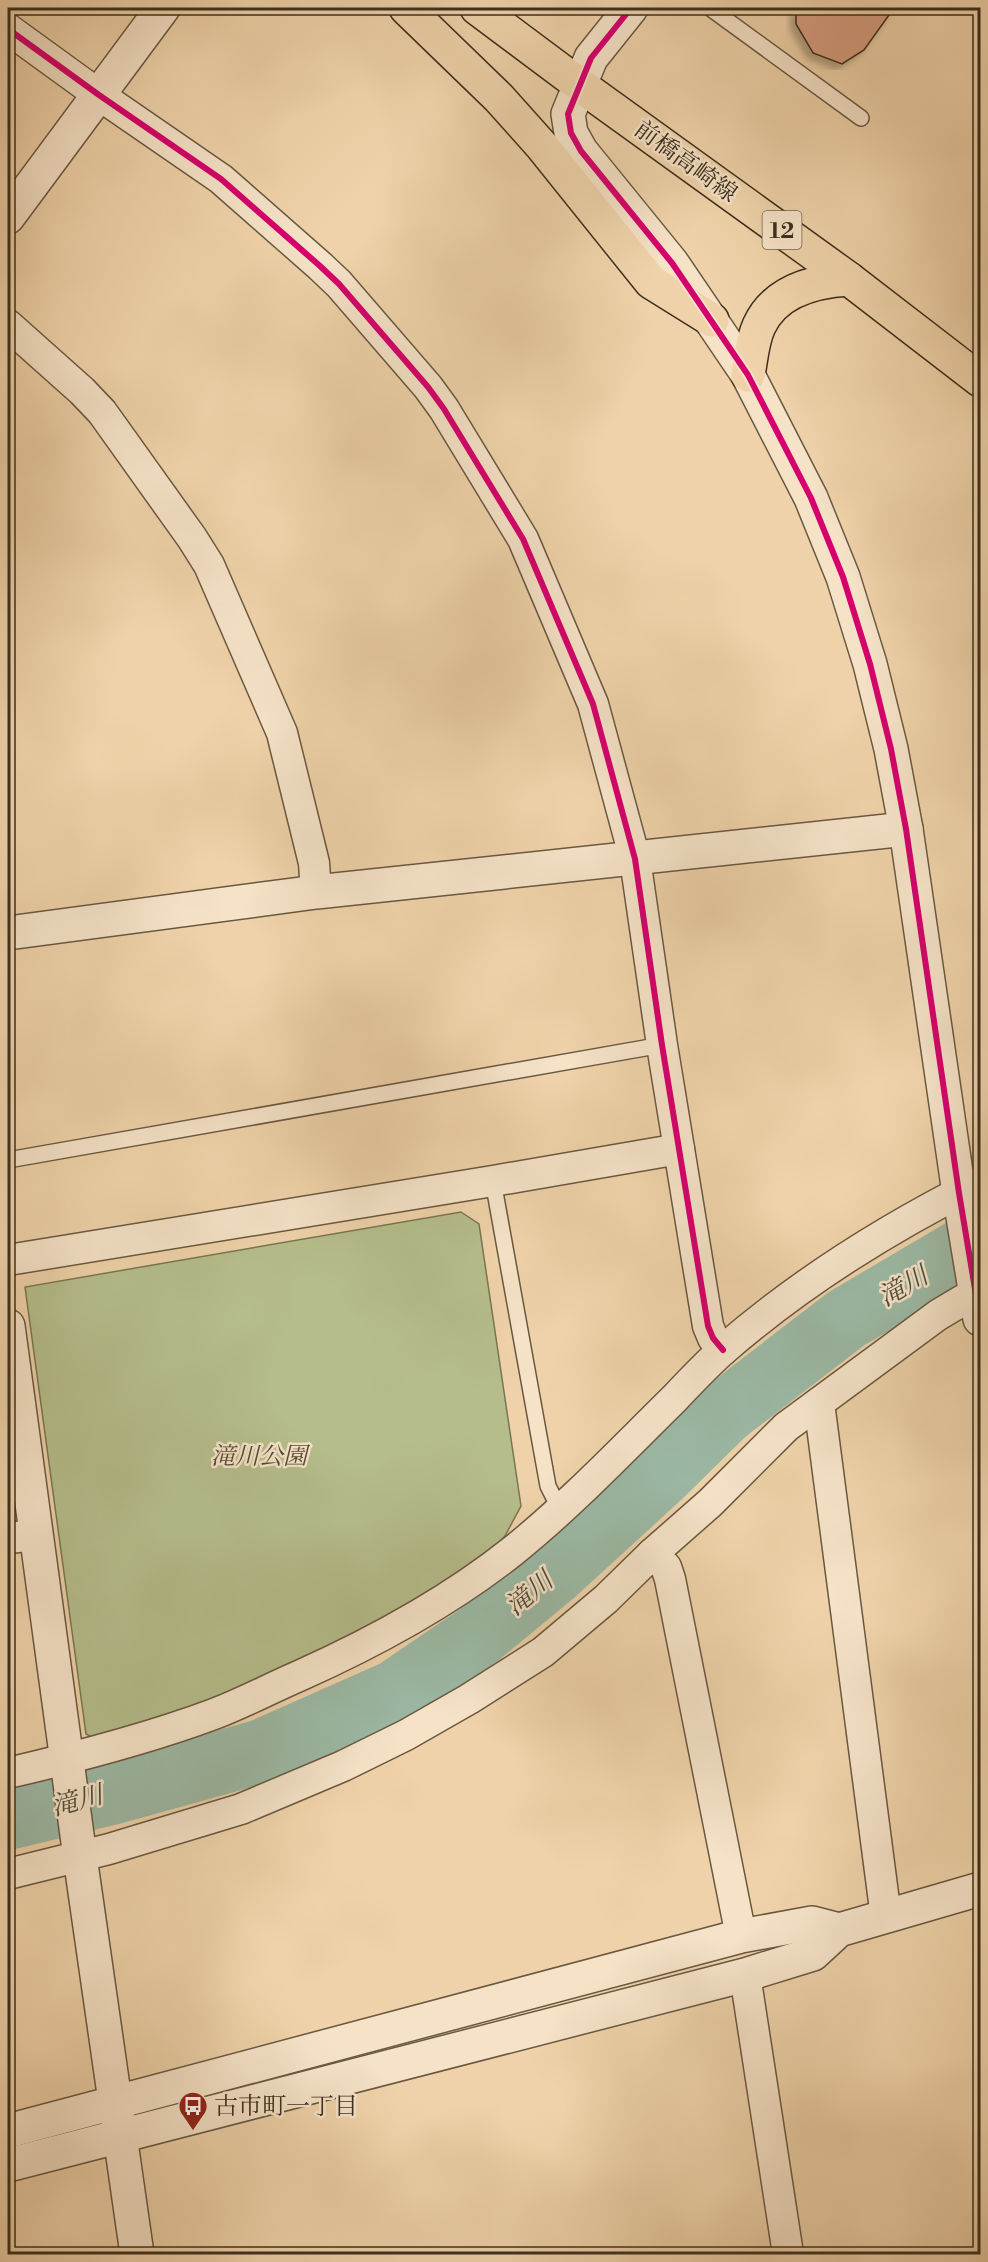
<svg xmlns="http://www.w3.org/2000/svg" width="988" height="2262" font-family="'Libre Bodoni','Noto Serif JP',serif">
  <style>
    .green { fill: #b5bd8b; stroke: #787654; stroke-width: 1.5 }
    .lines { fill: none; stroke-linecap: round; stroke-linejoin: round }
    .river { stroke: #9bb8a4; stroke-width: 64 }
    .building { fill: #d79d80; stroke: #3c2f1e; stroke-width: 1.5; filter: url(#shadow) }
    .service-casing { stroke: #695841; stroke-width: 18 }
    .minor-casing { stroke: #695841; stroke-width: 33 }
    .tertiary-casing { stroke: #695841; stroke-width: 36 }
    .primary-casing { stroke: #3c2f1e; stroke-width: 36 }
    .service { stroke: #f5e2c7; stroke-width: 15 }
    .minor { stroke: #f5e2c7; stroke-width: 30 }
    .tertiary { stroke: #f5e2c7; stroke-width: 33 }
    .primary { stroke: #efd2a9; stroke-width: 33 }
    .cycleway-casing { stroke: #f5e2c7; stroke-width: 10 }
    .cycleway { stroke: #d6006c; stroke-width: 6 }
    .labels { text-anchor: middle; stroke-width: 5; stroke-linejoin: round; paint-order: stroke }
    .shield { fill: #f5e2c7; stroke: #746551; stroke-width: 1.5 }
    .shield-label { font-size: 22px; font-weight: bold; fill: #3c2f1e }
    .street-label { font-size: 24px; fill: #3c2f1e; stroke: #f5e2c7 }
    .park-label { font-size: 24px; font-style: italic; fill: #544b34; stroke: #f5e2c7 }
    .poi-label { font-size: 24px; fill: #3c2f1e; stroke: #f5e2c7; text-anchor: start }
    .water-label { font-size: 26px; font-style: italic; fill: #4f4a39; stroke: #f5e2c7 }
  </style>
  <defs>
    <filter id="shadow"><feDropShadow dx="-5.5" dy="5.5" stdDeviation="3" flood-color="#0004"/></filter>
  </defs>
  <rect width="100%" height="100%" fill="#efd2a9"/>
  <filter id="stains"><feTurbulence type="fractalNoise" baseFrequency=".00333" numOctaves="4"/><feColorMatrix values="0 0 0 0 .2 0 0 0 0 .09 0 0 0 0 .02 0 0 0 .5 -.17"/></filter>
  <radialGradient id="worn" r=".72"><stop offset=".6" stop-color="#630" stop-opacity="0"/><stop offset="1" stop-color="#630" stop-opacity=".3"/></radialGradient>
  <polygon class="green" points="461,1212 479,1224 521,1506 505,1536 470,1573 406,1613 206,1707 97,1740 86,1734 25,1287"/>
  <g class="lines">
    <polyline class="river" points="8,1818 115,1792 262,1751 395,1692 479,1635 555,1572 660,1476 724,1413 846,1319 980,1240"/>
  </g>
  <polygon class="building" points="796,8 894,8 864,50 842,64 813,53 796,24"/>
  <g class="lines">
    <g class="service-casing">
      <g id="service">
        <polyline points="710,8 861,118"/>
        <polyline points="8,1160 662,1045"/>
        <polyline points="493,1181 548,1486 560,1510"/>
      </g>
    </g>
    <g class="minor-casing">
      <g id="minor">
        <polyline points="8,29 99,95 221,179 320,266 339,284 428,387 444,409 523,539 593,704 635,859 662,1045 708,1326 713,1338 723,1350"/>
        <polyline points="8,325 82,391 102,412 192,538 209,565 282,733 314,863 316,892"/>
        <polyline points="8,1260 493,1181 679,1149"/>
        <polyline points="819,1403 886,1917"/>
        <polyline points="8,1538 37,1535"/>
        <polyline points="652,1554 666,1567 670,1579 741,1936"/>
        <path d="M8,1773c69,-16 139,-34 206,-59 29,-11 57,-26 85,-38 76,-34 150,-74 215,-126 57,-46 108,-100 160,-151 16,-17 32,-34 49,-49 77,-67 167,-123 257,-168"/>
        <polyline points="8,1874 109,1849 241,1809 343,1766 406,1735 469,1699 543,1652 606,1599 652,1554 710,1503 786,1427 938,1315 980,1290"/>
        <polyline points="745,1975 788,2254"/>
      </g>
    </g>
    <g class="tertiary-casing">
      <g id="tertiary">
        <polyline points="631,8 591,58 568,114 571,133 581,151 672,263 748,375 811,498 843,577 870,664 891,749 906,829 959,1193 980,1319"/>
        <polyline points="8,217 163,8"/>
        <polyline points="8,933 316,892 906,829"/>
        <polyline points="8,1326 80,1857 137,2254"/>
        <polyline points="8,2131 741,1936 812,1923 839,1930"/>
        <polyline points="8,2165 745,1975 813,1954 839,1930 980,1889"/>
      </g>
    </g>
    <g class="primary-casing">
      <g id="primary">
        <polyline points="406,8 499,98 541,145 651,282 712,320"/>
        <polyline points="477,8 580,85 849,279 980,380"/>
        <path d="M748,375c3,-16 4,-34 11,-49 16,-35 55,-45 90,-47"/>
      </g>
    </g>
    <use href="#service" class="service"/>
    <use href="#minor" class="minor"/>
    <use href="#tertiary" class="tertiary"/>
    <use href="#primary" class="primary"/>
    <g class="cycleway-casing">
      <g id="cycleway">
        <polyline points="631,8 591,58 568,114 571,133 581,151 672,263 748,375 811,498 843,577 870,664 891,749 906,829 959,1193 980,1319"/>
        <polyline points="8,29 99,95 221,179 320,266 339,284 428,387 444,409 523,539 593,704 635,859 662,1045 708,1326 713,1338 723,1350"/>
      </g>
    </g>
    <use href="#cycleway" class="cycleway"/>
  </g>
  <defs>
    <g id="bus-pin" transform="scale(1.5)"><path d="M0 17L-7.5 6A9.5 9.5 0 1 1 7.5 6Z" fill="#8f2418" stroke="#f5e2c7"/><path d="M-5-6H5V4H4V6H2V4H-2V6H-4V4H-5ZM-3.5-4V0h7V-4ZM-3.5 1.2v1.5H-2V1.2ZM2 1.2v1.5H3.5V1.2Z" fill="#fff"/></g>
  </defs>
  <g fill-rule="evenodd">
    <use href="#bus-pin" x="193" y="2106"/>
  </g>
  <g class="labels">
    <rect class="shield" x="762.5" y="211" width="39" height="38" rx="4.5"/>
    <g class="shield-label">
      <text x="782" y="238">12</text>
    </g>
    <g class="street-label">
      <text transform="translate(686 161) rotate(36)" y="8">前橋高崎線</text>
    </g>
    <g class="park-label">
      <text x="259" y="1464">滝川公園</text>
    </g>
    <g class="poi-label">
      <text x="214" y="2114">古市町一丁目</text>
    </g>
    <g class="water-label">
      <text transform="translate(903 1286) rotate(-30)" y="9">滝川</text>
      <text transform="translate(529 1593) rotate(-40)" y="9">滝川</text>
      <text transform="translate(77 1800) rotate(-15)" y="9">滝川</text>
    </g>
  </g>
  <rect width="988" height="2262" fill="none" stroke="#efd2a9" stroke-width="30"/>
  <rect x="9" y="9" width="970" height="2244" fill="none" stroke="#3c2f1e" stroke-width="3"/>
  <rect x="15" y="15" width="958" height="2232" fill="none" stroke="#3c2f1e" stroke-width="1.5"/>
  <rect width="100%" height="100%" filter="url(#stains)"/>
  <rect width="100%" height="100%" fill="url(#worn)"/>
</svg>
